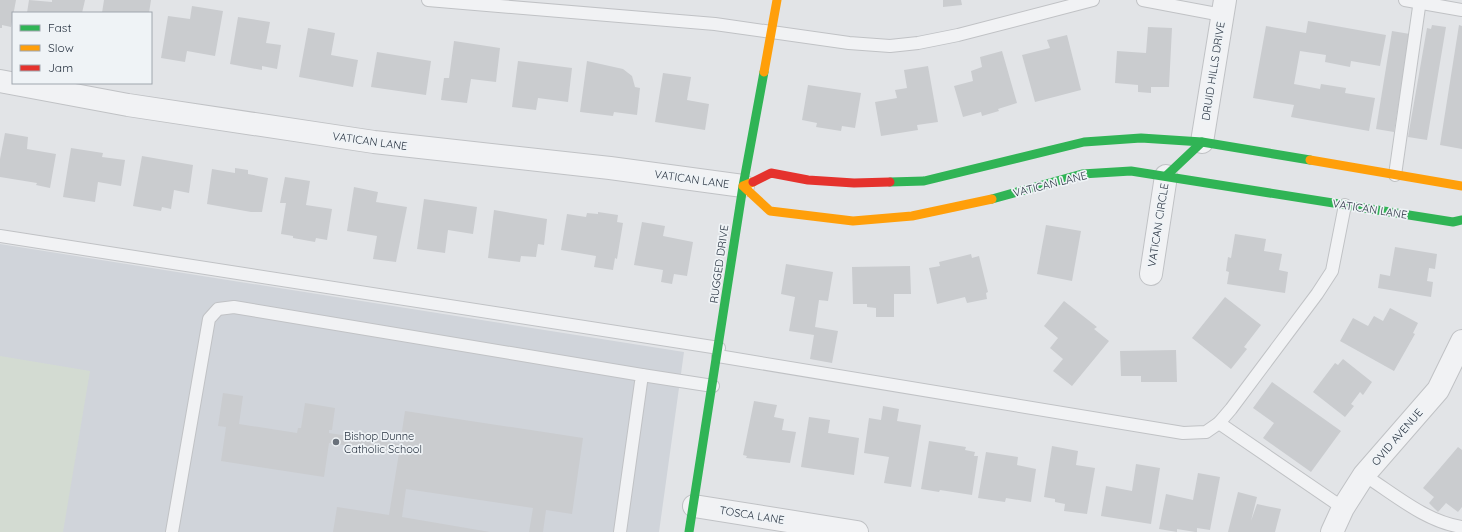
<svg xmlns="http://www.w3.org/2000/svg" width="1462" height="532" font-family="Quicksand,sans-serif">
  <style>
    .built { fill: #d0d4da }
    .green { fill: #d3dbd2 }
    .building { fill: #cacccf }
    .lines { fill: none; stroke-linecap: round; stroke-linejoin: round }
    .lane-casing { stroke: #c0c2c5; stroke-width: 14 }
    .street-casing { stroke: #c0c2c5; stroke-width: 24 }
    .lane { stroke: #f1f2f4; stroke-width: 12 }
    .street { stroke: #f1f2f4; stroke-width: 22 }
    .fast { stroke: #30b455; stroke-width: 9 }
    .slow { stroke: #ff9f0a; stroke-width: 9 }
    .jam { stroke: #e5322d; stroke-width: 9 }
    .poi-dot { fill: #69717b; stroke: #eff3f6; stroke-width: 1.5 }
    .labels { text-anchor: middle; stroke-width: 3.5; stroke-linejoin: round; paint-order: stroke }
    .street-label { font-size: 11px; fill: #283341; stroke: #eff3f6 }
    .poi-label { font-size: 11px; fill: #283341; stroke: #eff3f6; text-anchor: start }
  </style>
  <rect width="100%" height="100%" fill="#e2e4e7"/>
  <polygon class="built" points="0,244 684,352 659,532 0,532"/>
  <polygon class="green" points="0,356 90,371 63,532 0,532"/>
  <g class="building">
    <polygon points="0,0 16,0 11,27 2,25 2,28 0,28"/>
    <polygon points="29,0 52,2 52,0 85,0 82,13 27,13"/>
    <polygon points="104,0 151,0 149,13 102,13"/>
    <polygon points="943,0 961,0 962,5 943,7"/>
    <polygon points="192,6 223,11 215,56 187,51 185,62 161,58 168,16 190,19"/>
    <polygon points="238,17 270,22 266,43 281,45 277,69 262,66 262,70 230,64"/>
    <polygon points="1308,21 1386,35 1380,66 1351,61 1350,67 1325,62 1326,55 1300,51 1294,84 1320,89 1321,84 1346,88 1345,93 1375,98 1369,131 1291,117 1294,105 1253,98 1266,26 1306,33"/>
    <polygon points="1432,25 1446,27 1427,140 1408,137 1427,28 1431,29"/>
    <polygon points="1459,25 1462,26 1462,149 1440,145"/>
    <polygon points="1148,27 1172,28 1169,87 1151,87 1151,93 1138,92 1138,85 1115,83 1117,51 1146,53"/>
    <polygon points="308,28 335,33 331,55 358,60 353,87 299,77"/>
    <polygon points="1392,31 1410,34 1394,132 1376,129"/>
    <polygon points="1067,35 1081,90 1035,102 1022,55 1050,48 1047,40"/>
    <polygon points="454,41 500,48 496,82 471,79 467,103 441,100 444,78 449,78"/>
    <polygon points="1002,51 1017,103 998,109 999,111 982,116 981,112 963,117 954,86 973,81 971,71 982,67 980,57"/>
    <polygon points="377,52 431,61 426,95 371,87"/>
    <polygon points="518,61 572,68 568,102 538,98 536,110 512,107"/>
    <polygon points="587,61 623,69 632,76 635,87 640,88 637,115 614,112 613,116 580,112"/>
    <polygon points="928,66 938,122 917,125 918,130 881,136 875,102 897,98 895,90 907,88 904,70"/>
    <polygon points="663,73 691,77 687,100 709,104 705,130 655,122"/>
    <polygon points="808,85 861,93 855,128 842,126 841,131 816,127 817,123 802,120"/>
    <polygon points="5,133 28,137 27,149 56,154 50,188 36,185 37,183 0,177 0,159"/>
    <polygon points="71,148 103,153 102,157 125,160 121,186 98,182 95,202 63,197"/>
    <polygon points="142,156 193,165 189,193 174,190 171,209 162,207 161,211 133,206"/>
    <polygon points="235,168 248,170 248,174 268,178 262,212 251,212 207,204 212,169 235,173"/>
    <polygon points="285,177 310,181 306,205 332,209 327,240 316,238 315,242 293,238 293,236 281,234 286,203 280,203"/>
    <polygon points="354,187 378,192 376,202 407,207 396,262 373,259 377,236 347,231"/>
    <polygon points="424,199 477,207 473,234 448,230 445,253 417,249"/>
    <polygon points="494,210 547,219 544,245 538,244 536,257 521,256 520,262 488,258"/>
    <polygon points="598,212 618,215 617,222 623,223 617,259 615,258 613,270 594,267 596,256 561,250 567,214 586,217 587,213 598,214"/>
    <polygon points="642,222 665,226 663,236 693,242 687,276 674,274 672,284 661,282 663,270 634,265"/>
    <polygon points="1046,225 1081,231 1072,281 1037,274"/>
    <polygon points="1235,234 1266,239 1264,251 1282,254 1279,270 1288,272 1285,293 1227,284 1229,272 1226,271 1228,257 1231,258"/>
    <polygon points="1395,247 1437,254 1435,269 1429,268 1427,281 1433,282 1431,297 1378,288 1380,274 1390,276"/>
    <polygon points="971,254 972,258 979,256 988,292 986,293 987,299 967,303 965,297 937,304 929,268 940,266 939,262"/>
    <polygon points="786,264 833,272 828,301 819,300 815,327 838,331 832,363 810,359 814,335 789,331 795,297 781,294"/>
    <polygon points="910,266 911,294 894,294 894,317 876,317 876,308 867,307 867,304 853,304 852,267"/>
    <polygon points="1225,297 1261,325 1244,347 1247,349 1231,369 1192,338"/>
    <polygon points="1064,301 1097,327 1094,329 1109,341 1072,386 1053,371 1063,359 1050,348 1058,338 1044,326"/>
    <polygon points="1390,308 1418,323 1413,333 1415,334 1394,371 1340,341 1353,318 1368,326 1374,316 1383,321"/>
    <polygon points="1176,350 1177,382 1141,382 1141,376 1121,376 1120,351"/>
    <polygon points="1343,359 1372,382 1363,395 1360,392 1351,404 1354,406 1345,417 1313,392 1335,363 1338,365"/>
    <polygon points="1272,382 1341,431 1311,472 1263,438 1274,423 1253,408"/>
    <polygon points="223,393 243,396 239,424 297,433 298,428 301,428 305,403 335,408 332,430 329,430 329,433 400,444 405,411 583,438 572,514 546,510 543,532 529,532 533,508 406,489 402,517 490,532 333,532 337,507 389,515 399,453 329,443 324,477 221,461 226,427 218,426"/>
    <polygon points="754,401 777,405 774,417 784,419 782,430 796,432 790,463 746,458 747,456 743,455"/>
    <polygon points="883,406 899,409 897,421 921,425 911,487 884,483 889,457 864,453 869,418 881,420"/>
    <polygon points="809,417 830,420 828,433 859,438 854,475 801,467"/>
    <polygon points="929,441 966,447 965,450 975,452 974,456 978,456 972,495 940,490 939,492 921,489"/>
    <polygon points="1052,446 1078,451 1076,465 1095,468 1087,514 1064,511 1065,504 1055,502 1055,499 1044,497"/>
    <polygon points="1458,447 1462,450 1462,507 1458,512 1446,503 1438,512 1429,503 1434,497 1423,488"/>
    <polygon points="986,452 1018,457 1017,465 1036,469 1031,502 1006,498 1005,502 978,498"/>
    <polygon points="1136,464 1160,468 1151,524 1101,516 1106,486 1132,491"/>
    <polygon points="1198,473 1220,477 1210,530 1197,528 1197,532 1195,532 1177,529 1177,532 1159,529 1166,494 1193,500"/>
    <polygon points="1238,492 1257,497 1251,521 1257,504 1281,509 1275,532 1228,532"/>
  </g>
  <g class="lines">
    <g class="lane-casing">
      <g id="lane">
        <polyline points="428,0 715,24 849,43 890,46 918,43 958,35 1093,0"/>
        <polyline points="1143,0 1222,15"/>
        <polyline points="1405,0 1462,10"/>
        <polyline points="1395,175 1420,0"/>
        <polyline points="0,236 719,348"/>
        <polyline points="718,356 1183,433 1206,432 1219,423 1231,409 1317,294 1332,271 1345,205"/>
        <polyline points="642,375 713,386"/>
        <polyline points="1219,423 1343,508"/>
        <path d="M1364,475c30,19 62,47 98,52"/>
        <polyline points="172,532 209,319 218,309 234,307 642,375 620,532"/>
      </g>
    </g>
    <g class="street-casing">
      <g id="street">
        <polyline points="0,81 128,105 374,142 610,168 743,186"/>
        <polyline points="1202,142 1225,0"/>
        <polyline points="1151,274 1166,176"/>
        <polyline points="694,506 857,532"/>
        <polyline points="1332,532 1343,508 1364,475 1438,390 1462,341"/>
      </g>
    </g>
    <use href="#lane" class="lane"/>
    <use href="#street" class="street"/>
    <g class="fast">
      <polyline points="1166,176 1202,142"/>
      <polyline points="890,182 924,181 1084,142 1141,138 1202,142 1310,160"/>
      <polyline points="992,199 1082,174 1131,171 1453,222 1462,220"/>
      <polyline points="689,532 743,186 764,72"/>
    </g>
    <g class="slow">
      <polyline points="764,72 777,0"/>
      <polyline points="1310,160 1462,186"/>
      <polyline points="753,182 743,186 770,211 853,221 912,216 992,199"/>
    </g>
    <polyline class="jam" points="753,182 771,173 808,180 854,183 890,182"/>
  </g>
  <circle class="poi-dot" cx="336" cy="442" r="4"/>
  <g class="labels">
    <g class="street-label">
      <text transform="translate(1213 71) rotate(-81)" y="4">DRUID HILLS DRIVE</text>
      <text transform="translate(370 141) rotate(8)" y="4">VATICAN LANE</text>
      <text transform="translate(692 179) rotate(8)" y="4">VATICAN LANE</text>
      <text transform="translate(1050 184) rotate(-14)" y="4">VATICAN LANE</text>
      <text transform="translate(1370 209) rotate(9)" y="4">VATICAN LANE</text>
      <text transform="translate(1158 225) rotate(-81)" y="4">VATICAN CIRCLE</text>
      <text transform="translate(719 264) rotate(-82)" y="4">RUGGED DRIVE</text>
      <text transform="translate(1397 437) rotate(-49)" y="4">OVID AVENUE</text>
      <text transform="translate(752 515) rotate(9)" y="4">TOSCA LANE</text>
    </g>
    <g class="poi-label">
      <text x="344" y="440">Bishop Dunne<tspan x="344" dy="13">Catholic School</tspan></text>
    </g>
  </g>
  <rect x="12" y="12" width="140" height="72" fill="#eff3f6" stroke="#9fa6ae"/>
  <rect x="20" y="25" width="20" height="6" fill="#30b455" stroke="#9fa6ae"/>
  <text x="48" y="32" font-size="12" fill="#283341">Fast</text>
  <rect x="20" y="45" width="20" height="6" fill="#ff9f0a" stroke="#9fa6ae"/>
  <text x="48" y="52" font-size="12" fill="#283341">Slow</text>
  <rect x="20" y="65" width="20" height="6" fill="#e5322d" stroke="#9fa6ae"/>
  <text x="48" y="72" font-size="12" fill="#283341">Jam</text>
</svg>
